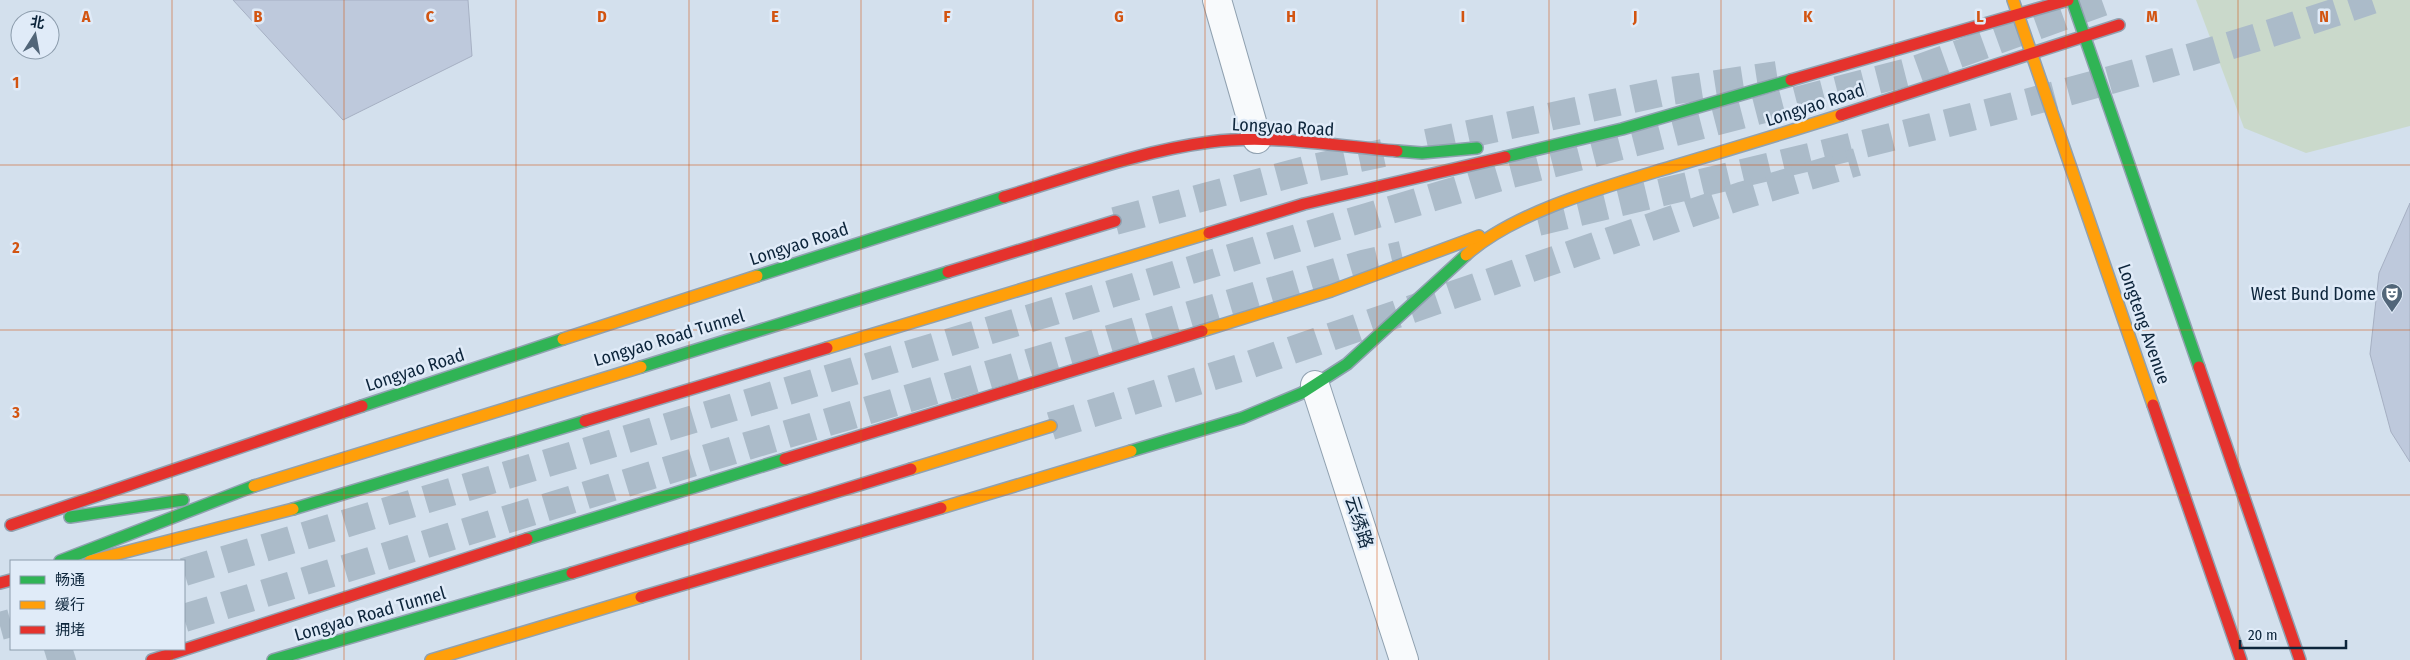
<svg xmlns="http://www.w3.org/2000/svg" width="2410" height="660" font-family="'Fira Sans Condensed','Noto Sans SC',sans-serif">
  <style>
    .green { fill: #cad9cb }
    .building { fill: #bec9dc; stroke: #a6b0c3 }
    .lines { fill: none; stroke-linecap: round; stroke-linejoin: round }
    .secondary-tunnel { stroke: #abbbc9; stroke-width: 28; stroke-dasharray: 28 14; stroke-linecap: butt }
    .street-casing { stroke: #90a1b0; stroke-width: 30 }
    .fast-casing { stroke: #90a1b0; stroke-width: 14 }
    .slow-casing { stroke: #90a1b0; stroke-width: 14 }
    .jam-casing { stroke: #90a1b0; stroke-width: 14 }
    .street { stroke: #f8fafc; stroke-width: 28 }
    .fast { stroke: #30b455; stroke-width: 11 }
    .slow { stroke: #ff9f0a; stroke-width: 11 }
    .jam { stroke: #e5322d; stroke-width: 11 }
    .grid { fill: none; stroke: #d25411; stroke-width: 1; stroke-opacity: 0.55 }
    .labels { text-anchor: middle; stroke-width: 5; stroke-linejoin: round; paint-order: stroke }
    .street-label { font-size: 18px; fill: #0d253b; stroke: #e0ebf8 }
    .poi-label { font-size: 18px; fill: #0d253b; stroke: #e0ebf8; text-anchor: end }
    .grid-label { font-size: 16px; text-anchor: middle; font-weight: bold; fill: #d25411; stroke: #e0ebf8; stroke-width: 5; stroke-linejoin: round; paint-order: stroke }
  </style>
  <rect width="100%" height="100%" fill="#d3e0ed"/>
  <polygon class="green" points="2196,0 2410,0 2410,126 2306,153 2244,128"/>
  <g class="building">
    <polygon points="233,0 468,0 472,56 343,120"/>
    <polygon points="2410,203 2410,462 2391,432 2370,354 2379,273"/>
  </g>
  <g class="lines">
    <g class="secondary-tunnel">
      <polyline points="1427,143 1665,92 1777,75"/>
      <polyline points="1115,221 1313,168 1383,153"/>
      <path d="M1538,222c280,-68 562,-129 834,-222"/>
      <polyline points="1051,426 1240,368 1741,196 1857,162"/>
      <polyline points="184,572 1504,176 1912,71 2108,0"/>
      <polyline points="184,618 747,446 1363,264 1402,255"/>
      <polyline points="0,626 11,623"/>
      <polyline points="47,660 83,649"/>
    </g>
    <g class="street-casing">
      <g id="street">
        <polyline points="1217,0 1257,139"/>
        <polyline points="1315,385 1404,660"/>
      </g>
    </g>
    <g class="fast-casing">
      <g id="fast">
        <polyline points="2072,0 2199,367"/>
        <polyline points="1397,151 1422,153 1477,148"/>
        <polyline points="1505,157 1622,129 1791,80"/>
        <polyline points="757,276 1004,197"/>
        <polyline points="641,367 948,272"/>
        <polyline points="362,406 563,339"/>
        <polyline points="1131,451 1242,418 1302,393 1347,364 1466,255"/>
        <polyline points="293,509 585,421"/>
        <polyline points="70,517 183,500"/>
        <polyline points="527,539 785,459"/>
        <polyline points="60,561 254,486"/>
        <polyline points="273,660 572,573"/>
      </g>
    </g>
    <g class="slow-casing">
      <g id="slow">
        <polyline points="2013,0 2153,405"/>
        <path d="M1466,255c49,-44 142,-69 205,-88 57,-17 114,-34 170,-52"/>
        <polyline points="1202,331 1331,291 1479,236"/>
        <polyline points="563,339 757,276"/>
        <polyline points="827,348 1209,233"/>
        <polyline points="911,469 1051,426"/>
        <polyline points="254,486 641,367"/>
        <polyline points="941,508 1131,451"/>
        <polyline points="90,561 293,509"/>
        <polyline points="431,660 641,597"/>
      </g>
    </g>
    <g class="jam-casing">
      <g id="jam">
        <polyline points="1791,80 2068,0"/>
        <polyline points="1841,115 2119,25"/>
        <path d="M1004,197c67,-20 136,-46 206,-55 61,-8 126,4 187,9"/>
        <polyline points="1209,233 1304,204 1505,157"/>
        <polyline points="948,272 1115,221"/>
        <polyline points="2199,367 2300,660"/>
        <polyline points="2153,405 2241,660"/>
        <polyline points="585,421 827,348"/>
        <polyline points="785,459 1202,331"/>
        <polyline points="11,525 362,406"/>
        <polyline points="572,573 911,469"/>
        <polyline points="0,583 11,580"/>
        <polyline points="641,597 941,508"/>
        <polyline points="152,660 527,539"/>
      </g>
    </g>
    <use href="#street" class="street"/>
    <use href="#fast" class="fast"/>
    <use href="#slow" class="slow"/>
    <use href="#jam" class="jam"/>
  </g>
  <path class="grid" d="M172,0v561M344,0v660M516,0v660M689,0v660M861,0v660M1033,0v660M1205,0v660M1377,0v660M1549,0v660M1721,0v660M1894,0v660M2066,0v660M2238,0v660M0,165h2410M0,330h2410M0,495h2410M172,649v11"/>
  <defs>
    <g id="theatre-pin" transform="scale(1.125)"><path d="M0 17L-7.5 6A9.5 9.5 0 1 1 7.5 6Z" fill="#526679" stroke="#e0ebf8"/><path d="M-5-5.5Q0-4 5-5.5V0Q5 5 0 6Q-5 5-5 0ZM-3.3-2.5H-1v1.5H-3.3ZM1-2.5H3.3v1.5H1ZM-2.8 1Q0 5.5 2.8 1Z" fill="#fff"/></g>
  </defs>
  <g fill-rule="evenodd">
    <use href="#theatre-pin" x="2392" y="294"/>
  </g>
  <g class="labels">
    <g class="street-label">
      <text transform="translate(1815 105) rotate(-18)" y="6">Longyao Road</text>
      <text transform="translate(1283 127) rotate(3)" y="6">Longyao Road</text>
      <text transform="translate(799 244) rotate(-18)" y="6">Longyao Road</text>
      <text transform="translate(2144 324) rotate(71)" y="6">Longteng Avenue</text>
      <text transform="translate(669 338) rotate(-17)" y="6">Longyao Road Tunnel</text>
      <text transform="translate(415 370) rotate(-18)" y="6">Longyao Road</text>
      <text transform="translate(1359 522) rotate(72)" y="6">云绣路</text>
      <text transform="translate(370 614) rotate(-16)" y="6">Longyao Road Tunnel</text>
    </g>
    <g class="poi-label">
      <text x="2376" y="300">West Bund Dome</text>
    </g>
  </g>
  <g class="grid-label">
    <text x="86" y="22">A</text>
    <text x="258" y="22">B</text>
    <text x="430" y="22">C</text>
    <text x="602" y="22">D</text>
    <text x="775" y="22">E</text>
    <text x="947" y="22">F</text>
    <text x="1119" y="22">G</text>
    <text x="1291" y="22">H</text>
    <text x="1463" y="22">I</text>
    <text x="1635" y="22">J</text>
    <text x="1808" y="22">K</text>
    <text x="1980" y="22">L</text>
    <text x="2152" y="22">M</text>
    <text x="2324" y="22">N</text>
    <text x="16" y="88">1</text>
    <text x="16" y="253">2</text>
    <text x="16" y="418">3</text>
  </g>
  <rect x="10" y="560" width="175" height="90" fill="#e0ebf8" stroke="#8c9cac"/>
  <rect x="20" y="576" width="25" height="8" fill="#30b455" stroke="#8c9cac"/>
  <text x="55" y="585" font-size="15" fill="#0d253b">畅通</text>
  <rect x="20" y="601" width="25" height="8" fill="#ff9f0a" stroke="#8c9cac"/>
  <text x="55" y="610" font-size="15" fill="#0d253b">缓行</text>
  <rect x="20" y="626" width="25" height="8" fill="#e5322d" stroke="#8c9cac"/>
  <text x="55" y="635" font-size="15" fill="#0d253b">拥堵</text>
  <g transform="translate(35 35) rotate(11)"><circle r="24" fill="#e0ebf8" stroke="#8c9cac"/>
  <path d="M0-4L9 19L0 12L-9 19Z" fill="#526679"/>
  <text y="-8" font-size="14" font-weight="bold" text-anchor="middle" fill="#0d253b">北</text>
  </g>
  <path d="M2240 640v8h106v-8" fill="none" stroke="#0d253b" stroke-width="2.5"/>
  <text x="2248" y="640" font-size="15" fill="#0d253b" stroke="#e0ebf8" stroke-width="4" paint-order="stroke">20 m</text>
</svg>
